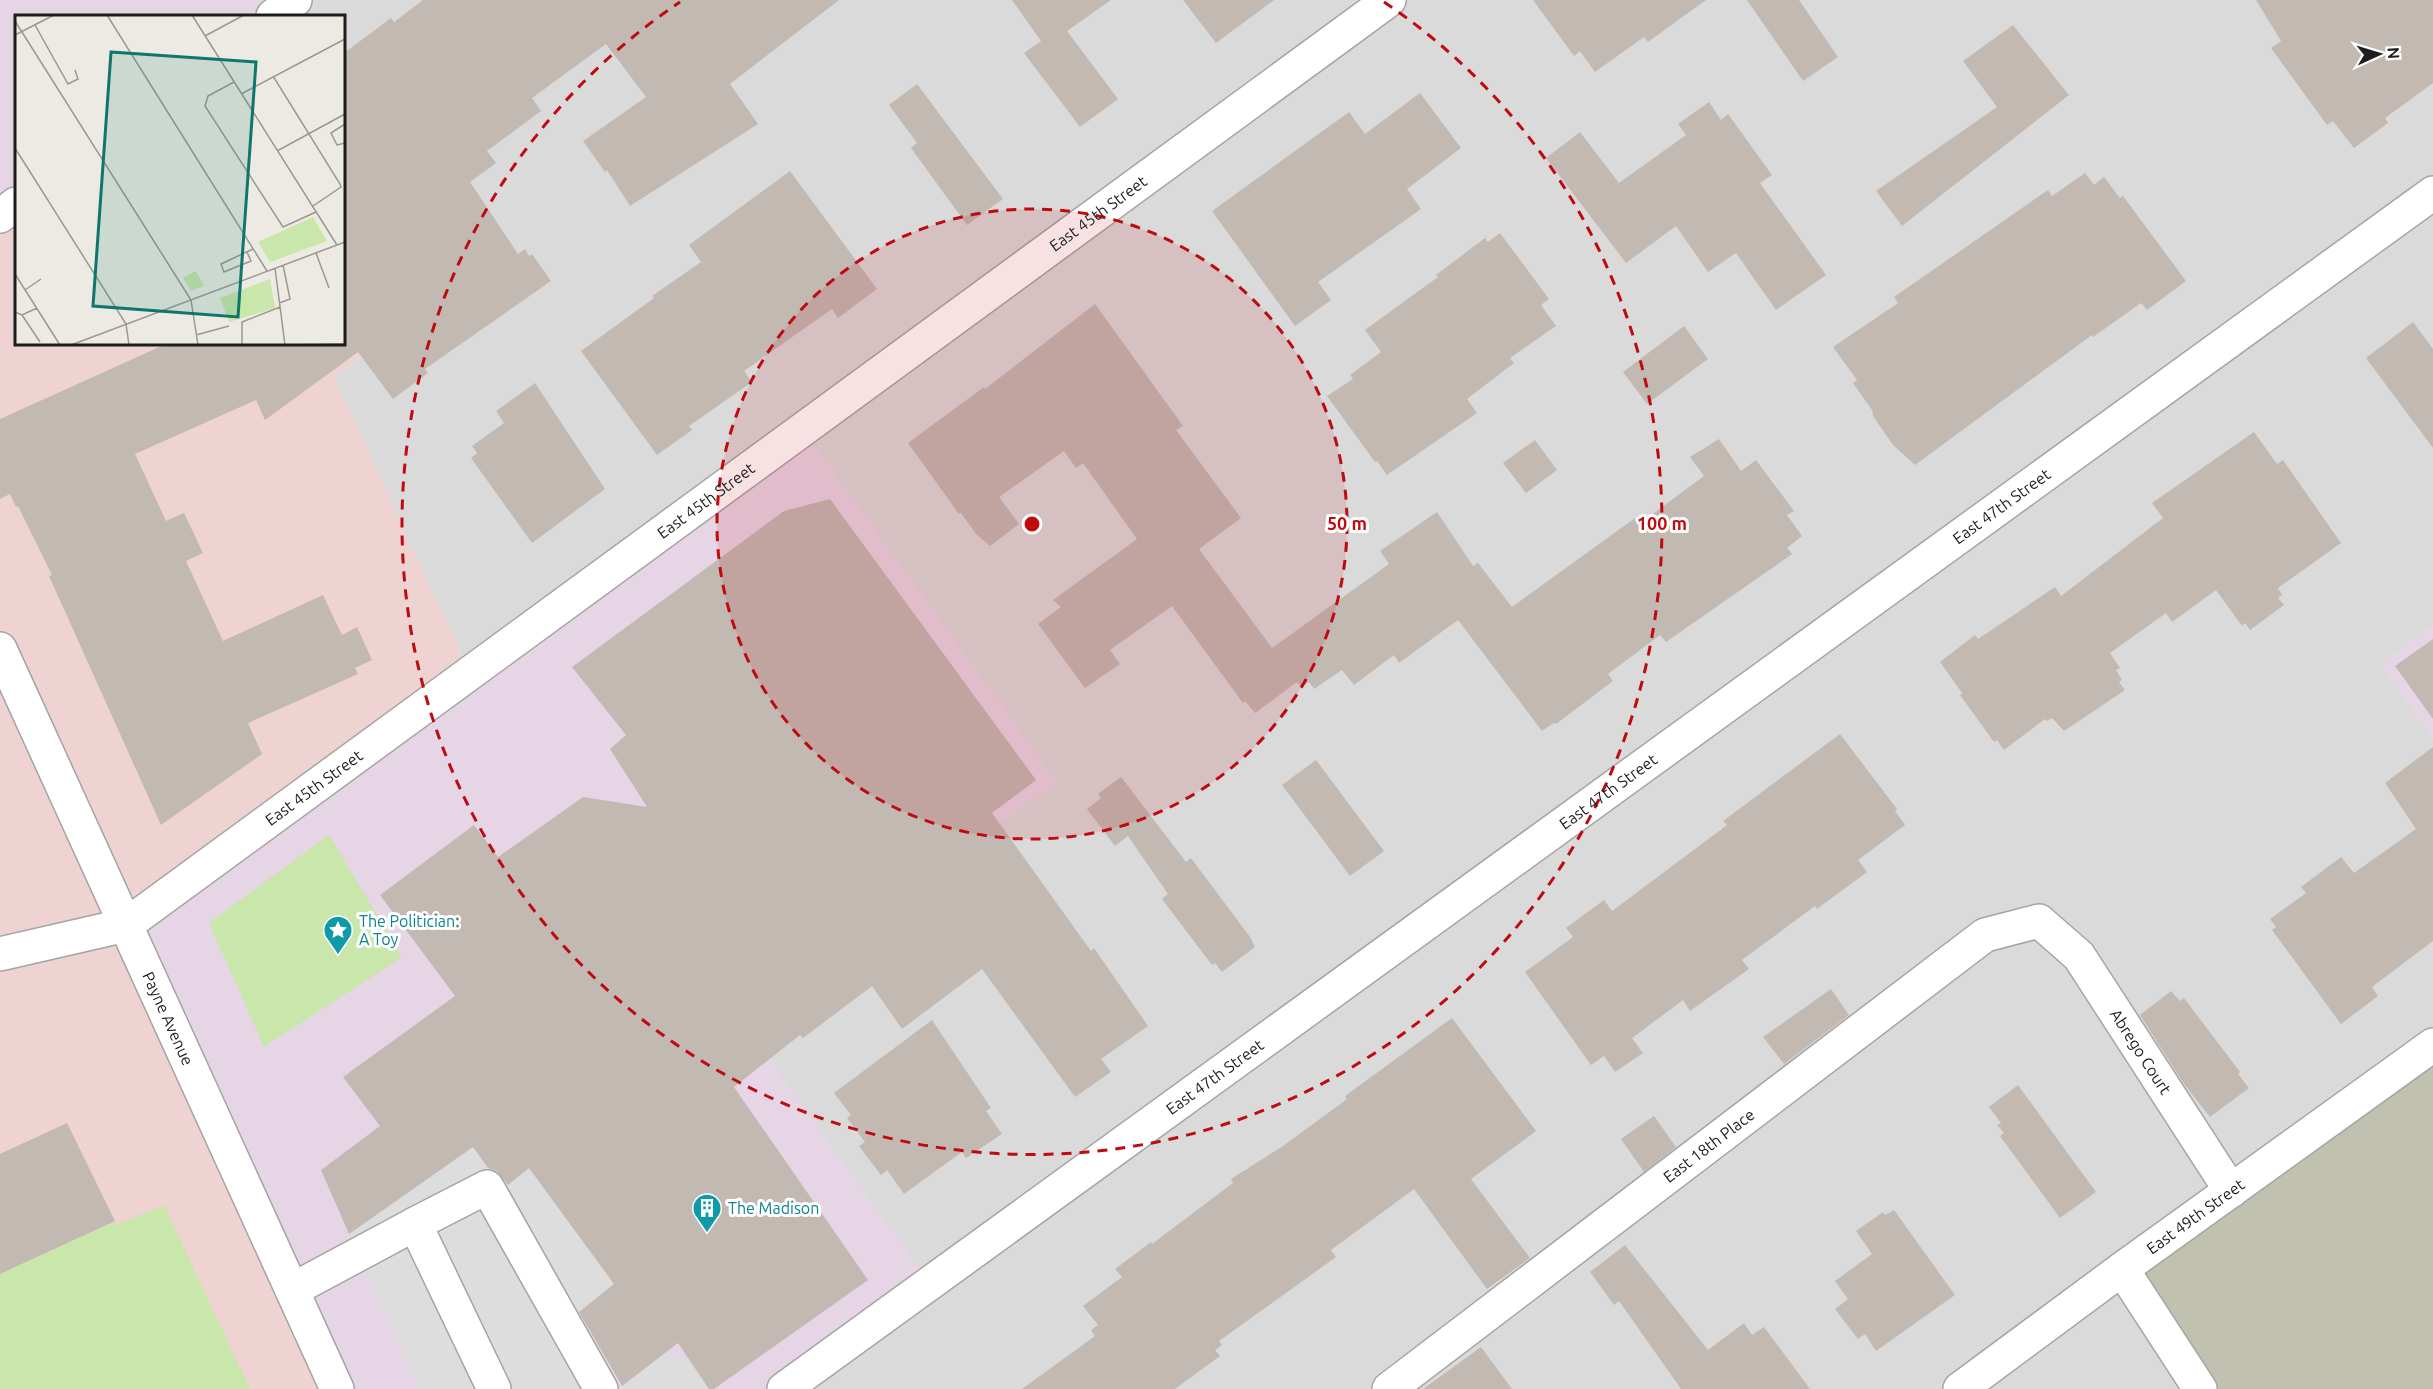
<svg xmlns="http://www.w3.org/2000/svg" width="2433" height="1389" font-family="Ubuntu,sans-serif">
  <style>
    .residential { fill: #dbdada }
    .commercial { fill: #eed3d2 }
    .industrial { fill: #e6d5e4 }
    .construction { fill: #c1c1af }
    .grass { fill: #c9e6ab }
    .parking { fill: #ddd }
    .building { fill: #c2b9b3 }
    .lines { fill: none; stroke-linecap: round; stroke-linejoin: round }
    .minor-casing { stroke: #a4a4a4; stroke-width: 36 }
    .minor { stroke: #fff; stroke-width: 33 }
    .ring { fill: none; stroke: #bf0a10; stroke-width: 3; stroke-dasharray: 10 8 }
    .labels { text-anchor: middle; stroke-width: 6; stroke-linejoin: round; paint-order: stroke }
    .street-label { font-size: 16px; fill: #1d1d1d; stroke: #fff }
    .culture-label { font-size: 16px; fill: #0d838f; stroke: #fff; text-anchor: start }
    .inset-road { fill: none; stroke: #9a9894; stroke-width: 1.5 }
    .view { fill: #0f766e; fill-opacity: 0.15; stroke: #0f766e; stroke-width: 3 }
    .inset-edge { fill: none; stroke: #1d1d1d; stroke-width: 3 }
    .centre { fill: #bf0a10; stroke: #fff; stroke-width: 3 }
    .ring-label { font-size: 18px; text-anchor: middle; font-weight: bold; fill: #bf0a10; stroke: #fff; stroke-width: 6; stroke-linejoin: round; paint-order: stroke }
  </style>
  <rect width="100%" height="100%" fill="#edeae3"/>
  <polygon class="residential" points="295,0 2433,0 2433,626 2381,664 2433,738 2433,1045 2200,1389 784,1389 737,1014 1057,781 470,673 334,377 417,315 344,214 344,16 273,16"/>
  <polygon class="commercial" points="16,204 16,344 344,344 344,214 417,315 334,377 470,673 337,1389 0,1389 0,216"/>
  <g class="industrial">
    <polygon points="0,0 295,0 273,16 16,16 16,204 0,216"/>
    <polygon points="803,429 1057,782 737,1014 930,1283 784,1389 337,1389 126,925"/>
    <polygon points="2433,626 2433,738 2381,664"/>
  </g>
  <polygon class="construction" points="2433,1045 2433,1389 2200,1389 2122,1269"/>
  <g class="grass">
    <polygon points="329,835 402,957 264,1047 209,923"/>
    <polygon points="164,1205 250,1389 0,1389 0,1274 115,1221 114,1226"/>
  </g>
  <polygon class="parking" points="473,1147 503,1189 529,1168 614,1284 573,1318 622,1386 664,1354 689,1359 709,1389 419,1389 349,1234"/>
  <g class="building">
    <polygon points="423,0 839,0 730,84 758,124 630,206 607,170 605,172 583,141 646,97 606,44 532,98 541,111 487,151 496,163 470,182 518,254 525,249 529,256 532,254 551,281 425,369 428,373 393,399 358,352 265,420 256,400 135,454 166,521 184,513 203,553 186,561 223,641 323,595 342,635 357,627 372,660 355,668 358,674 248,723 262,754 161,825 49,576 52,575 18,506 16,507 10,494 0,499 0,419 166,344 344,344 344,53 391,18 394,22"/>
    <polygon points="1012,0 1111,0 1067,31 1118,99 1080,127 1024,53 1041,41"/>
    <polygon points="1183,0 1274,0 1216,43"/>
    <polygon points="1533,0 1706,0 1648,42 1644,37 1595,72 1580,51 1574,56"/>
    <polygon points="1747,0 1799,0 1838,57 1803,81"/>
    <polygon points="2256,0 2433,0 2433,83 2385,118 2388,123 2354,148 2333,121 2327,125 2271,48 2281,41"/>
    <polygon points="2013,25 2069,95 1902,226 1876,191 1997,107 1963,61"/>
    <polygon points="917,84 1003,199 967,225 911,148 917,143 889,105"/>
    <polygon points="1420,93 1461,148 1407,189 1421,209 1318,282 1331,300 1295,326 1212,211 1349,112 1365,134"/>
    <polygon points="1709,102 1721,120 1728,114 1772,175 1760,183 1826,275 1776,310 1736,253 1708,272 1676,226 1626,263 1546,158 1580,132 1619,183 1686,135 1678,124"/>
    <polygon points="790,171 877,289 838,318 832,309 744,371 752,382 689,426 692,430 657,455 581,351 654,298 652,296 701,262 689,245"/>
    <polygon points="2085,173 2094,185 2104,177 2120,198 2123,196 2186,281 2147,310 2141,303 2093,337 2092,335 1915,465 1893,445 1873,416 1872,410 1853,383 1857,380 1833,347 1898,303 1894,297 2048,190 2052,196"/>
    <polygon points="1500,233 1549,299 1541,305 1556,326 1510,358 1514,363 1467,399 1477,413 1387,475 1377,461 1375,462 1327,396 1353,379 1350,375 1381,352 1365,330 1438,277 1436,275 1485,238 1488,242"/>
    <polygon points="1095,304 1183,426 1176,430 1241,518 1199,549 1272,648 1389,564 1380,551 1437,512 1473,566 1478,563 1512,607 1635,518 1639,524 1704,476 1690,457 1719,439 1741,471 1756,460 1794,511 1787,515 1802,536 1787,548 1792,554 1666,642 1660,635 1608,674 1613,681 1556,724 1554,723 1542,731 1458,620 1399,663 1394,655 1354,685 1342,670 1314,689 1309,682 1301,687 1297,682 1255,713 1245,701 1243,703 1172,606 1110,650 1120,664 1085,688 1038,624 1061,607 1053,600 1137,539 1083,463 1076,468 1064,451 999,497 1019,524 990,546 976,534 961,513 959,514 908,443 984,387 985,389"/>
    <polygon points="2413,322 2433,349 2433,448 2366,358"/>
    <polygon points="1684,326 1708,359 1647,404 1623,372"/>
    <polygon points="535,383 605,489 532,543 471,458 477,453 472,446 504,423 496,411"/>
    <polygon points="2254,432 2277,464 2283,460 2341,543 2278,588 2282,595 2278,598 2284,605 2250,630 2245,623 2242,626 2216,590 2172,622 2166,613 2110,653 2120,668 2116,670 2122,680 2119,682 2125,690 2064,731 2052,718 2047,721 2045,719 2004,750 1997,740 1994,742 1960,695 1962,693 1940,662 1975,635 1978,639 2055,587 2061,596 2163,518 2152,503"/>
    <polygon points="1535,440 1557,470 1526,493 1503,463"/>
    <polygon points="830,499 1036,780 992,813 1091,951 1094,948 1148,1026 1101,1059 1111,1072 1075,1097 982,969 902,1029 872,986 803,1038 800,1035 734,1087 868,1280 714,1389 709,1389 678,1343 622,1386 579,1312 614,1284 529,1168 508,1185 497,1171 488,1168 473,1147 349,1234 321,1170 380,1126 343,1077 455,996 380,895 474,825 498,857 583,797 647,807 610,749 626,735 572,667 784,511"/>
    <polygon points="2433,639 2433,719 2395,666"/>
    <polygon points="1840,734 1897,809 1895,811 1905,825 1858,860 1867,872 1817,909 1815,906 1742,960 1749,969 1690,1011 1683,1000 1632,1038 1643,1053 1615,1072 1604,1056 1591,1065 1525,972 1573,937 1566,928 1604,900 1612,911 1727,825 1723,821"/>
    <polygon points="2433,747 2433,941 2372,987 2378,996 2341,1024 2272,930 2276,927 2270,919 2306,893 2301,887 2341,857 2354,873 2416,829 2385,783"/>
    <polygon points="1316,760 1384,851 1350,876 1282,785"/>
    <polygon points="1121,777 1186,862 1191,858 1250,937 1255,947 1222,972 1215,963 1212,965 1162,899 1168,894 1128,836 1115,846 1087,809 1101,798 1098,794"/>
    <polygon points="1831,989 1849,1015 1784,1064 1763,1037"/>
    <polygon points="2171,991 2180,1001 2184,998 2240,1072 2238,1074 2249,1088 2210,1117 2184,1084 2140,1015"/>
    <polygon points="1452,1018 1536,1131 1471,1179 1530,1258 1487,1289 1414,1189 1331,1250 1336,1257 1219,1341 1222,1345 1215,1350 1220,1356 1175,1389 1022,1389 1095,1336 1091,1330 1098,1325 1083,1306 1122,1277 1115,1269 1151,1242 1152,1244 1233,1183 1231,1179 1283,1146 1347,1099 1345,1096"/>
    <polygon points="932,1020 991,1108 986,1111 1002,1134 966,1158 962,1152 904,1194 887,1170 881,1175 859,1146 865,1142 847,1118 851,1115 834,1093"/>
    <polygon points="2018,1085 2096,1192 2060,1218 2000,1136 2004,1133 1997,1125 2001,1123 1989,1107"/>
    <polygon points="1654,1116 1676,1147 1644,1172 1621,1139"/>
    <polygon points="67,1123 115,1221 0,1274 0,1154"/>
    <polygon points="1894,1210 1955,1295 1876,1351 1865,1334 1858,1339 1835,1309 1848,1299 1835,1281 1872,1254 1856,1231 1883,1212 1885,1215"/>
    <polygon points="1625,1245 1708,1350 1744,1323 1752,1335 1764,1327 1810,1389 1681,1389 1619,1301 1614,1305 1590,1272"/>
    <polygon points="1481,1347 1512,1389 1423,1389"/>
  </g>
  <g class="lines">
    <g class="minor-casing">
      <g id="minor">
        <polyline points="273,16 295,0"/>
        <polyline points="0,216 16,204"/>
        <path id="s1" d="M0,649l337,740"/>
        <path id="s2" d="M0,954l126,-29 1263,-925"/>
        <polyline points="2122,1269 2200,1389"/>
        <polyline points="292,1290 415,1224"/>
        <polyline points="494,1389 415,1224 487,1187 601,1389"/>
        <path id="s3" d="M784,1389l1649,-1196"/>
        <path id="s4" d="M1389,1389l596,-454 54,-14 40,35 152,235"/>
        <path id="s5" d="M1960,1389l162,-120 311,-224"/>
      </g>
    </g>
    <use href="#minor" class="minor"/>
  </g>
  <circle cx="1032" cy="524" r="315" fill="#bf0a10" fill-opacity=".12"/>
  <g class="ring">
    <circle cx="1032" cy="524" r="315"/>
    <path d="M1384 2A630 630 0 1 1 680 2"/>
  </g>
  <defs>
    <g id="sight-pin" transform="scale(1.5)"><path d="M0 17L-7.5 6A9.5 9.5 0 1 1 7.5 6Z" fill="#0f9aa8" stroke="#fff"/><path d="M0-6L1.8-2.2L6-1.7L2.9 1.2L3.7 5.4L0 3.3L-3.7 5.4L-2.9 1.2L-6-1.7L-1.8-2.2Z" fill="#fff"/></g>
    <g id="building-pin" transform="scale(1.5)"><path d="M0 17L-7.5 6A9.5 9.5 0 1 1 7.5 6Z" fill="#0f9aa8" stroke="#fff"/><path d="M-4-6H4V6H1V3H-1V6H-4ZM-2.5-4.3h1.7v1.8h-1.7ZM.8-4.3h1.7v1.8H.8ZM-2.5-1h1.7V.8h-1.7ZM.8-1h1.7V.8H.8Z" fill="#fff"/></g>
  </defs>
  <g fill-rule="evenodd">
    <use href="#sight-pin" x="338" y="930"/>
    <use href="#building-pin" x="707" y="1208"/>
  </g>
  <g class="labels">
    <g class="street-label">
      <text dy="6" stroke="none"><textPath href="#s2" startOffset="1334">East 45th Street</textPath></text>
      <text dy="6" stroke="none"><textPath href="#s2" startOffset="848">East 45th Street</textPath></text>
      <text dy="6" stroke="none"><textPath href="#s3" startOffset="1504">East 47th Street</textPath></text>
      <text dy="6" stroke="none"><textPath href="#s2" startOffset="362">East 45th Street</textPath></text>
      <text dy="6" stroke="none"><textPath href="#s3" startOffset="1018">East 47th Street</textPath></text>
      <text dy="6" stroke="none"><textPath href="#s1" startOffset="406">Payne Avenue</textPath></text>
      <text dy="6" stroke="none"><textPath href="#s4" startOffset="972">Abrego Court</textPath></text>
      <text dy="6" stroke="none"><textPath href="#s3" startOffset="532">East 47th Street</textPath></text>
      <text dy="6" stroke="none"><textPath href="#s4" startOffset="402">East 18th Place</textPath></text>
      <text dy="6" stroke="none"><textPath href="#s5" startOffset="292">East 49th Street</textPath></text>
    </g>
    <g class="culture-label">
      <text x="359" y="927">The Politician:<tspan x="359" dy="18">A Toy</tspan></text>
      <text x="728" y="1214">The Madison</text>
    </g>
  </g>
  <g transform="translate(15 15)">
    <rect width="330" height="330" fill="#edeae3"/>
    <path d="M298,202l14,24 -57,21 -12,-20zM181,256l8,15 -13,5 -8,-13zM255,264l5,29 -46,14 -9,-24z" fill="#c9e6ab"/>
    <path class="inset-road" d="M92,0l160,256M177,0l145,230M0,6l176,279 7,45M20,10l33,59 10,-5 -3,-9M0,20l39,-20M190,21l39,-21M258,61l67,108 1,3 -28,19M219,67l-26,14 -3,10 78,121 33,-15M226,79l104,-55M330,109l-14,9 6,12 8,-2M0,133l111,176 3,21M262,136l68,-37M232,237l4,9 -27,11 -3,-8 32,-15M301,238l13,35M260,253l10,77 60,-1M0,259l45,71M10,275l16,-11M264,288l11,-4 -7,-34M0,297l7,3 15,-7M7,300l18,27M181,320l33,-9M56,330l274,-103M227,330v-23l38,-15"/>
    <path class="view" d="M96,37l145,10 -18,255 -145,-11z"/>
    <rect width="330" height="330" class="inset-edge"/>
  </g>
  <circle cx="1032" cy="524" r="9" class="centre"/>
  <g class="ring-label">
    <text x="1347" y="530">50 m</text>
    <text x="1662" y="530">100 m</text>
  </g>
  <g transform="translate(2379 54) rotate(86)" stroke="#ffffff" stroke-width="4.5" paint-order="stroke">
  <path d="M0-4.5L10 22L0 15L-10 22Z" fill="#1d1d1d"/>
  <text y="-9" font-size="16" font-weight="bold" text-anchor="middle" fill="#1d1d1d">N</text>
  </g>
</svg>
